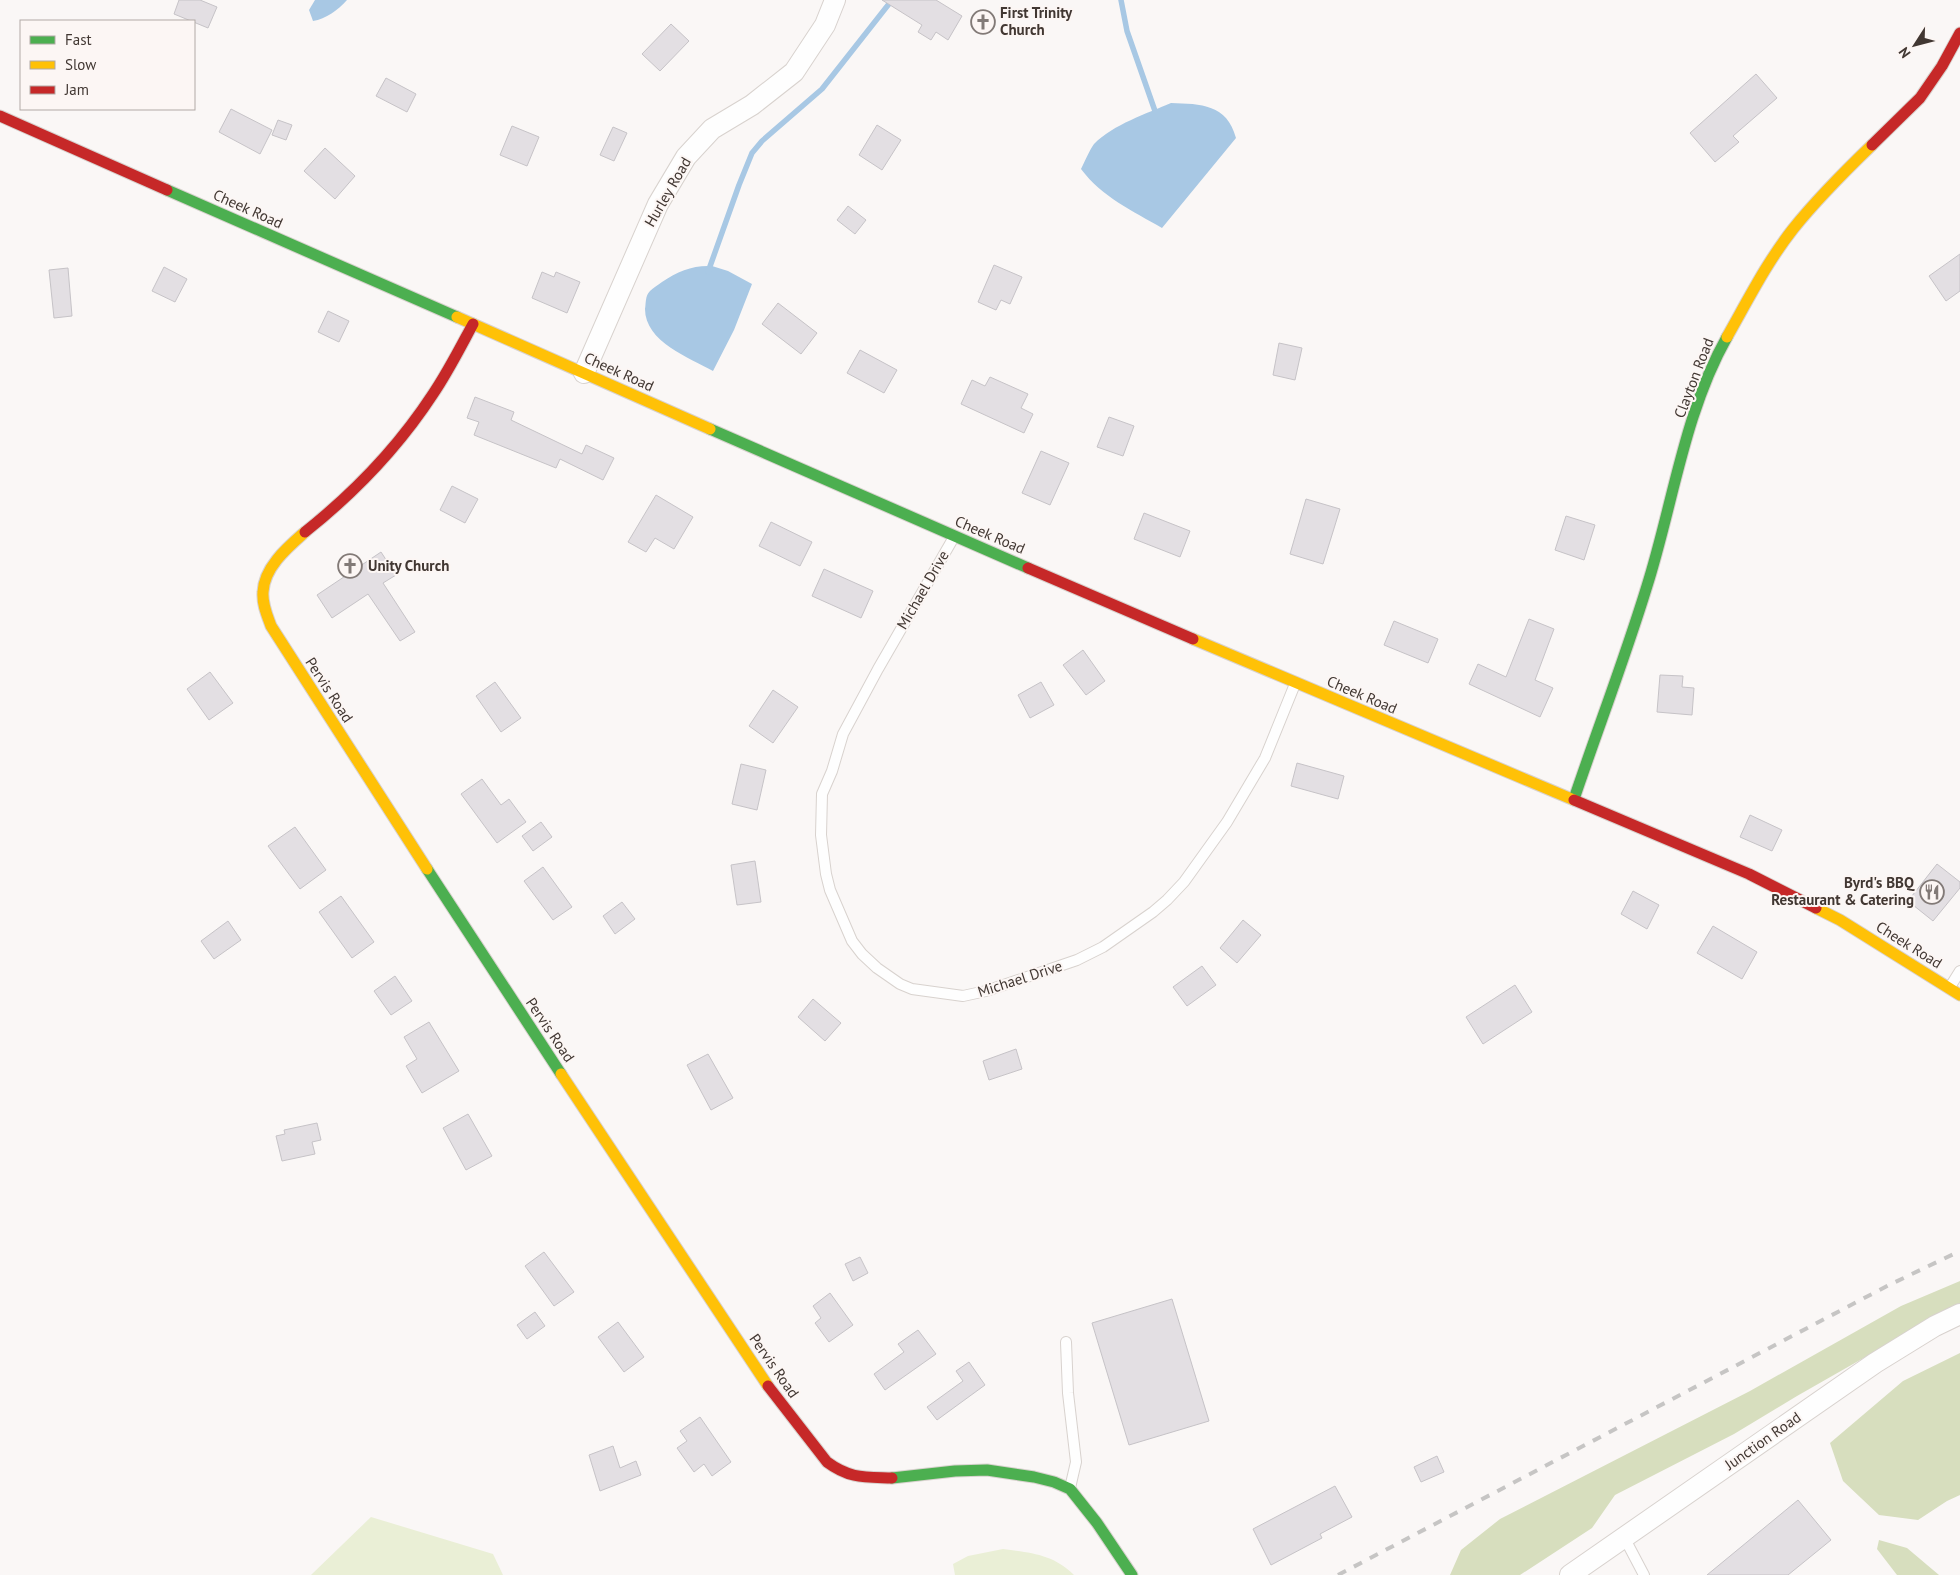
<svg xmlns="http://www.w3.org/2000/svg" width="1960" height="1575" font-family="'PT Sans',sans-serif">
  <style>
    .green { fill: #eaefd6 }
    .forest { fill: #d7debe }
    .water { fill: #a8c8e4 }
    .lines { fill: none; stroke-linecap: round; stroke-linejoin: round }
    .stream { stroke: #a8c8e4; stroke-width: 5.5 }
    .building { fill: #e3dfe3; stroke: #c6c3c7 }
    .lane-casing { stroke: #d8d2ce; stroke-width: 12 }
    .street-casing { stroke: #d8d2ce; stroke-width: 22 }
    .fast-casing { stroke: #d8d2ce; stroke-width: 13 }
    .slow-casing { stroke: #d8d2ce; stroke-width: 13 }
    .jam-casing { stroke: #d8d2ce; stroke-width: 13 }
    .lane { stroke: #fefefe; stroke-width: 10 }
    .street { stroke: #fefefe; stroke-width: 20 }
    .fast { stroke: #4caf50; stroke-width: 11 }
    .slow { stroke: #ffc107; stroke-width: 11 }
    .jam { stroke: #c62828; stroke-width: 11 }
    .rail { stroke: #c6c5c4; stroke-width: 4; stroke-dasharray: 9 9; stroke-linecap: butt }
    .labels { text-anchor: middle; stroke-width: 4; stroke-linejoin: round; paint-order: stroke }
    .poi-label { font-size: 15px; font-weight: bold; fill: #413732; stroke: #fcf6f4; text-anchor: start }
    .street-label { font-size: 15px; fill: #413732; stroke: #fcf6f4 }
  </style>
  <rect width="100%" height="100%" fill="#faf7f6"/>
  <g class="green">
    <polygon points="371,1517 493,1554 503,1575 311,1575"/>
    <path d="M1003,1549c28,4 50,5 71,26h-119l-2,-11 15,-8z"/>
  </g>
  <g class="forest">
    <polygon points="1960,1281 1960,1303 1797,1396 1734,1434 1615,1495 1592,1528 1520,1575 1450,1575 1461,1550 1500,1519 1750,1391 1901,1306"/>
    <polygon points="1960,1353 1960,1495 1947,1501 1918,1520 1879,1515 1843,1481 1830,1443 1903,1381"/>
    <polygon points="1879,1540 1907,1548 1939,1575 1897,1575 1877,1549"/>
  </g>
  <g class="water">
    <path d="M315,0h32c-9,10 -21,19 -34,21l-4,-11z"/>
    <path d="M1171,103c30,1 56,1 65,35l-74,90c-29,-17 -60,-31 -81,-59 4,-8 8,-18 13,-25 20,-20 52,-30 77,-41z"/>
    <path d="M712,266l16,5 24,13 -18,46 -21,41c-23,-13 -68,-29 -68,-62 1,-6 0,-13 5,-18 3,-3 8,-6 12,-9 16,-11 31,-17 50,-16z"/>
  </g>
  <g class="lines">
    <g class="stream">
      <polyline points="1121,0 1127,31 1155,111 1155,117"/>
      <polyline points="708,272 739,185 752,153 762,141 822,89 892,0"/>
    </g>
  </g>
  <g class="building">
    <polygon points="179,0 200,0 217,7 208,28 174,14"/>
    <polygon points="882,0 936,0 962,16 948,40 936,32 931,40 918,32 922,25"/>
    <polygon points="671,24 689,41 660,71 642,54"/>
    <polygon points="1756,74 1777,98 1733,136 1739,142 1715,162 1690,133"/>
    <polygon points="386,78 416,94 407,112 376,96"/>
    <polygon points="231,109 272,130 260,154 219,132"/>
    <polygon points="278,120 292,125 286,140 272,135"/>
    <polygon points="877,125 901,140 882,170 859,155"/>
    <polygon points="512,126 539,137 527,166 500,155"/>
    <polygon points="613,127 627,133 614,161 600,155"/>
    <polygon points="325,148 355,176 335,199 304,171"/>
    <polygon points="848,206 866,220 855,234 837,220"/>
    <polygon points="1960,254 1960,291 1946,301 1929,276"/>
    <polygon points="994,265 1022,277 1010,304 1001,300 996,310 978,302"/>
    <polygon points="164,267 187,279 175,302 152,291"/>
    <polygon points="68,268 72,316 54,318 49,270"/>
    <polygon points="542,272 554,277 556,272 580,282 567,313 532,298"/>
    <polygon points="778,303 817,333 801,354 762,324"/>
    <polygon points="328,311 349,321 339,342 318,332"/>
    <polygon points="1279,343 1302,348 1295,380 1273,375"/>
    <polygon points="860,350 897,370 884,393 847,373"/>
    <polygon points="990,377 1028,394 1021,408 1033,414 1024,433 961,404 972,380 985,386"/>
    <polygon points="475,397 514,412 511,420 582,454 586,445 614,458 603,480 560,459 556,468 474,435 479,422 467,418"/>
    <polygon points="1109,417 1134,426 1123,456 1097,447"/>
    <polygon points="1041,451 1069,463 1050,505 1022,493"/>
    <polygon points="452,486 478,499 465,523 440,510"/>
    <polygon points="656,495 693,517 674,549 655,538 646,552 628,542"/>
    <polygon points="1306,499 1340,509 1323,564 1290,554"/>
    <polygon points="1144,513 1190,531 1180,557 1134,539"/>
    <polygon points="1566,516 1595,525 1584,560 1555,550"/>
    <polygon points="771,522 812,542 800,566 759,546"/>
    <polygon points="381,552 396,575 383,583 415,632 400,641 368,594 332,618 317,595"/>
    <polygon points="824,569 873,591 861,618 812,596"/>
    <polygon points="1529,619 1554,629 1535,680 1553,688 1540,717 1469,684 1478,664 1506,677"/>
    <polygon points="1394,621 1438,639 1428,663 1384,645"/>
    <polygon points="1083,650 1105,681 1086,695 1063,665"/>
    <polygon points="210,672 233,703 209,720 187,689"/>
    <polygon points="1660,675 1683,676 1682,687 1694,688 1692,715 1657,712"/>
    <polygon points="495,682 521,718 501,732 476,696"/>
    <polygon points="1041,682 1054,705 1030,718 1018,695"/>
    <polygon points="773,690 798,707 773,743 749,726"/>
    <polygon points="1297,763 1344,776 1338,799 1291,786"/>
    <polygon points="741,764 766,770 757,810 732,804"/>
    <polygon points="482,779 501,805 509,799 526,822 497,843 461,794"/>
    <polygon points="1750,815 1782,830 1772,851 1740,837"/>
    <polygon points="541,822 552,837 533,851 522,836"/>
    <polygon points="295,827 326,870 300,889 268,846"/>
    <polygon points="755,861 761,902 737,905 731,865"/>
    <polygon points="1937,864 1960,882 1960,888 1933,921 1908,901"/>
    <polygon points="543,867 572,907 553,920 524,881"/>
    <polygon points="1633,891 1659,905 1647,929 1621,914"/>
    <polygon points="341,896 374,942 352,958 319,912"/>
    <polygon points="622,902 635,919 615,934 603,916"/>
    <polygon points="1243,920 1261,935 1237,963 1220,948"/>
    <polygon points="228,921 241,940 214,959 201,941"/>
    <polygon points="1713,926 1757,952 1742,979 1697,953"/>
    <polygon points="1202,966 1216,985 1187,1006 1173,987"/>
    <polygon points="395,976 412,1001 391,1015 374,991"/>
    <polygon points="1515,985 1532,1012 1483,1044 1466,1017"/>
    <polygon points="813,999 841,1023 825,1041 798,1017"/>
    <polygon points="429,1022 459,1071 422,1093 406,1066 417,1059 404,1037"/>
    <polygon points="1016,1049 1022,1069 989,1080 983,1061"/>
    <polygon points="708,1054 733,1098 711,1110 687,1065"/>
    <polygon points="468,1114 492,1156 466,1170 443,1128"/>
    <polygon points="317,1123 321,1140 312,1142 315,1154 282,1161 276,1136 285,1134 284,1130"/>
    <polygon points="544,1252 574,1292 554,1306 525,1266"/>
    <polygon points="860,1257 868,1273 853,1281 845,1264"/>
    <polygon points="830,1293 853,1325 829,1342 815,1323 821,1318 813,1306"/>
    <polygon points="1172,1299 1209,1421 1129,1445 1092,1323"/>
    <polygon points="535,1312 545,1326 527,1339 517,1325"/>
    <polygon points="618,1322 644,1357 624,1372 598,1337"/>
    <polygon points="918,1330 936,1354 885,1390 874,1374 904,1352 898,1344"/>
    <polygon points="969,1362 985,1385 937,1420 927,1407 963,1381 956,1371"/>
    <polygon points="700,1417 731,1462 712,1476 704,1464 694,1472 677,1448 687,1441 680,1431"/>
    <polygon points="613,1446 620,1468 636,1461 641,1475 600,1491 589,1455"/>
    <polygon points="1437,1456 1444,1472 1421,1482 1414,1467"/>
    <polygon points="1335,1486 1352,1517 1320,1534 1322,1538 1271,1565 1253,1529"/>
    <polygon points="1798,1500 1831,1540 1788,1575 1707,1575"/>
  </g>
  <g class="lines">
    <g class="lane-casing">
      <g id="lane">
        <polyline points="954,537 878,669 843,734 832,771 822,794 821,835 826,874 830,890 852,941 862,954 877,968 900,984 912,989 963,996 986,991 1077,960 1103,947 1153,912 1167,900 1184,882 1227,822 1265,758 1295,684"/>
        <polyline points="1950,987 1960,971"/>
        <polyline points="1066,1342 1068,1393 1076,1462 1070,1488"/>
        <polyline points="1624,1537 1644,1575"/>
      </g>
    </g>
    <g class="street-casing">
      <g id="street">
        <polyline points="584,373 658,204 686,157 712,129 752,105 794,72 825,25 835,0"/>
        <polyline points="1570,1575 1875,1363 1935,1326 1960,1314"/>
      </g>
    </g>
    <g class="fast-casing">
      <g id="fast">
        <polyline points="167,190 457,317"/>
        <polyline points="710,429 1028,568"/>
        <path d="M1574,799c24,-71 51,-141 73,-213 26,-82 37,-173 80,-249"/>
        <polyline points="427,869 561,1074"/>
        <polyline points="892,1478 955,1471 987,1470 1034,1477 1054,1482 1070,1489 1097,1523 1132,1575"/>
      </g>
    </g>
    <g class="slow-casing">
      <g id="slow">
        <polyline points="457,317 710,429"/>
        <path d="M1727,337c21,-37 40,-75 66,-108 24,-30 51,-57 79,-84"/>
        <path d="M305,532c-17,15 -41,35 -42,60 -1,12 4,23 8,34l156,243"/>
        <polyline points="1193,639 1574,800"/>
        <polyline points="1816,908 1840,920 1960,995"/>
        <polyline points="561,1074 768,1386"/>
      </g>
    </g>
    <g class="jam-casing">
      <g id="jam">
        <polyline points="0,116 167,190"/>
        <polyline points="1872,145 1920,98 1942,66 1960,33"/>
        <path d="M305,532c49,-39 94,-86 128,-138 15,-22 27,-46 40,-70"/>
        <polyline points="1028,568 1193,639"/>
        <polyline points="1574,800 1749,874 1816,908"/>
        <path d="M768,1386l59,76c23,17 38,15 65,16"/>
      </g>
    </g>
    <use href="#lane" class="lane"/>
    <use href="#street" class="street"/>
    <use href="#fast" class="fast"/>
    <use href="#slow" class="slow"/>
    <use href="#jam" class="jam"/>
    <polyline class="rail" points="1338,1575 1889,1285 1960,1251"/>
  </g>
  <defs>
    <g id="church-ring" transform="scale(1.25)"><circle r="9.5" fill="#fcf6f4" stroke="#827a77" stroke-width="1.5"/><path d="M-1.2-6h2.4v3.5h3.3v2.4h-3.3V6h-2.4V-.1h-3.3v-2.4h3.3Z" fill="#827a77"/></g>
    <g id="restaurant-ring" transform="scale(1.25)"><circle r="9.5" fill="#fcf6f4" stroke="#827a77" stroke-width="1.5"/><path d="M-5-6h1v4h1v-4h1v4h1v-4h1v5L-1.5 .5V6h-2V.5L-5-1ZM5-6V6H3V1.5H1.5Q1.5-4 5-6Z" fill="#827a77"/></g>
  </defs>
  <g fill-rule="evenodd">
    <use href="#church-ring" x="983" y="22"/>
    <use href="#church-ring" x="350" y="566"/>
    <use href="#restaurant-ring" x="1932" y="892"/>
  </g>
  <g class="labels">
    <g class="poi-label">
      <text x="1000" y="18">First Trinity<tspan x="1000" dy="17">Church</tspan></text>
      <text x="368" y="571">Unity Church</text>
      <text x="1914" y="888" text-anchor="end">Byrd's BBQ<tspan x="1914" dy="17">Restaurant &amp; Catering</tspan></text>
    </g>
    <g class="street-label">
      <text transform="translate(668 192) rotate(-60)" y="5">Hurley Road</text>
      <text transform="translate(248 209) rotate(24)" y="5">Cheek Road</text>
      <text transform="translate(619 372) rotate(24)" y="5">Cheek Road</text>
      <text transform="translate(1694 378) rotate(-69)" y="5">Clayton Road</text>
      <text transform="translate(990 535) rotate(23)" y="5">Cheek Road</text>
      <text transform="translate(923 590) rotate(-60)" y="5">Michael Drive</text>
      <text transform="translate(329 690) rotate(57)" y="5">Pervis Road</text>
      <text transform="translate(1362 695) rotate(23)" y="5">Cheek Road</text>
      <text transform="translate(1909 945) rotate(32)" y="5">Cheek Road</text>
      <text transform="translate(1020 979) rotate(-18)" y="5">Michael Drive</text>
      <text transform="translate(550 1030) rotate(56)" y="5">Pervis Road</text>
      <text transform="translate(774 1366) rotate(55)" y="5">Pervis Road</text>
      <text transform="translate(1763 1441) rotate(-35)" y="5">Junction Road</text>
    </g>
  </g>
  <rect x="20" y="20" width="175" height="90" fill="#fcf6f4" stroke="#b1aaa6"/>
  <rect x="30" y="36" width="25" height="8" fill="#4caf50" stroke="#b1aaa6"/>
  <text x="65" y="45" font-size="15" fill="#413732">Fast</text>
  <rect x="30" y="61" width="25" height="8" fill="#ffc107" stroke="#b1aaa6"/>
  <text x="65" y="70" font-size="15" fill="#413732">Slow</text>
  <rect x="30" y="86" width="25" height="8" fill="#c62828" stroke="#b1aaa6"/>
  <text x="65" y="95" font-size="15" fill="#413732">Jam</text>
  <g transform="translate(1915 45) rotate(234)" stroke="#fcf6f4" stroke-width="4" paint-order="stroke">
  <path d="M0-4L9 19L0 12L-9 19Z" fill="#413732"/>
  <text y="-8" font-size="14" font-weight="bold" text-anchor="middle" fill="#413732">N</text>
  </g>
</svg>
